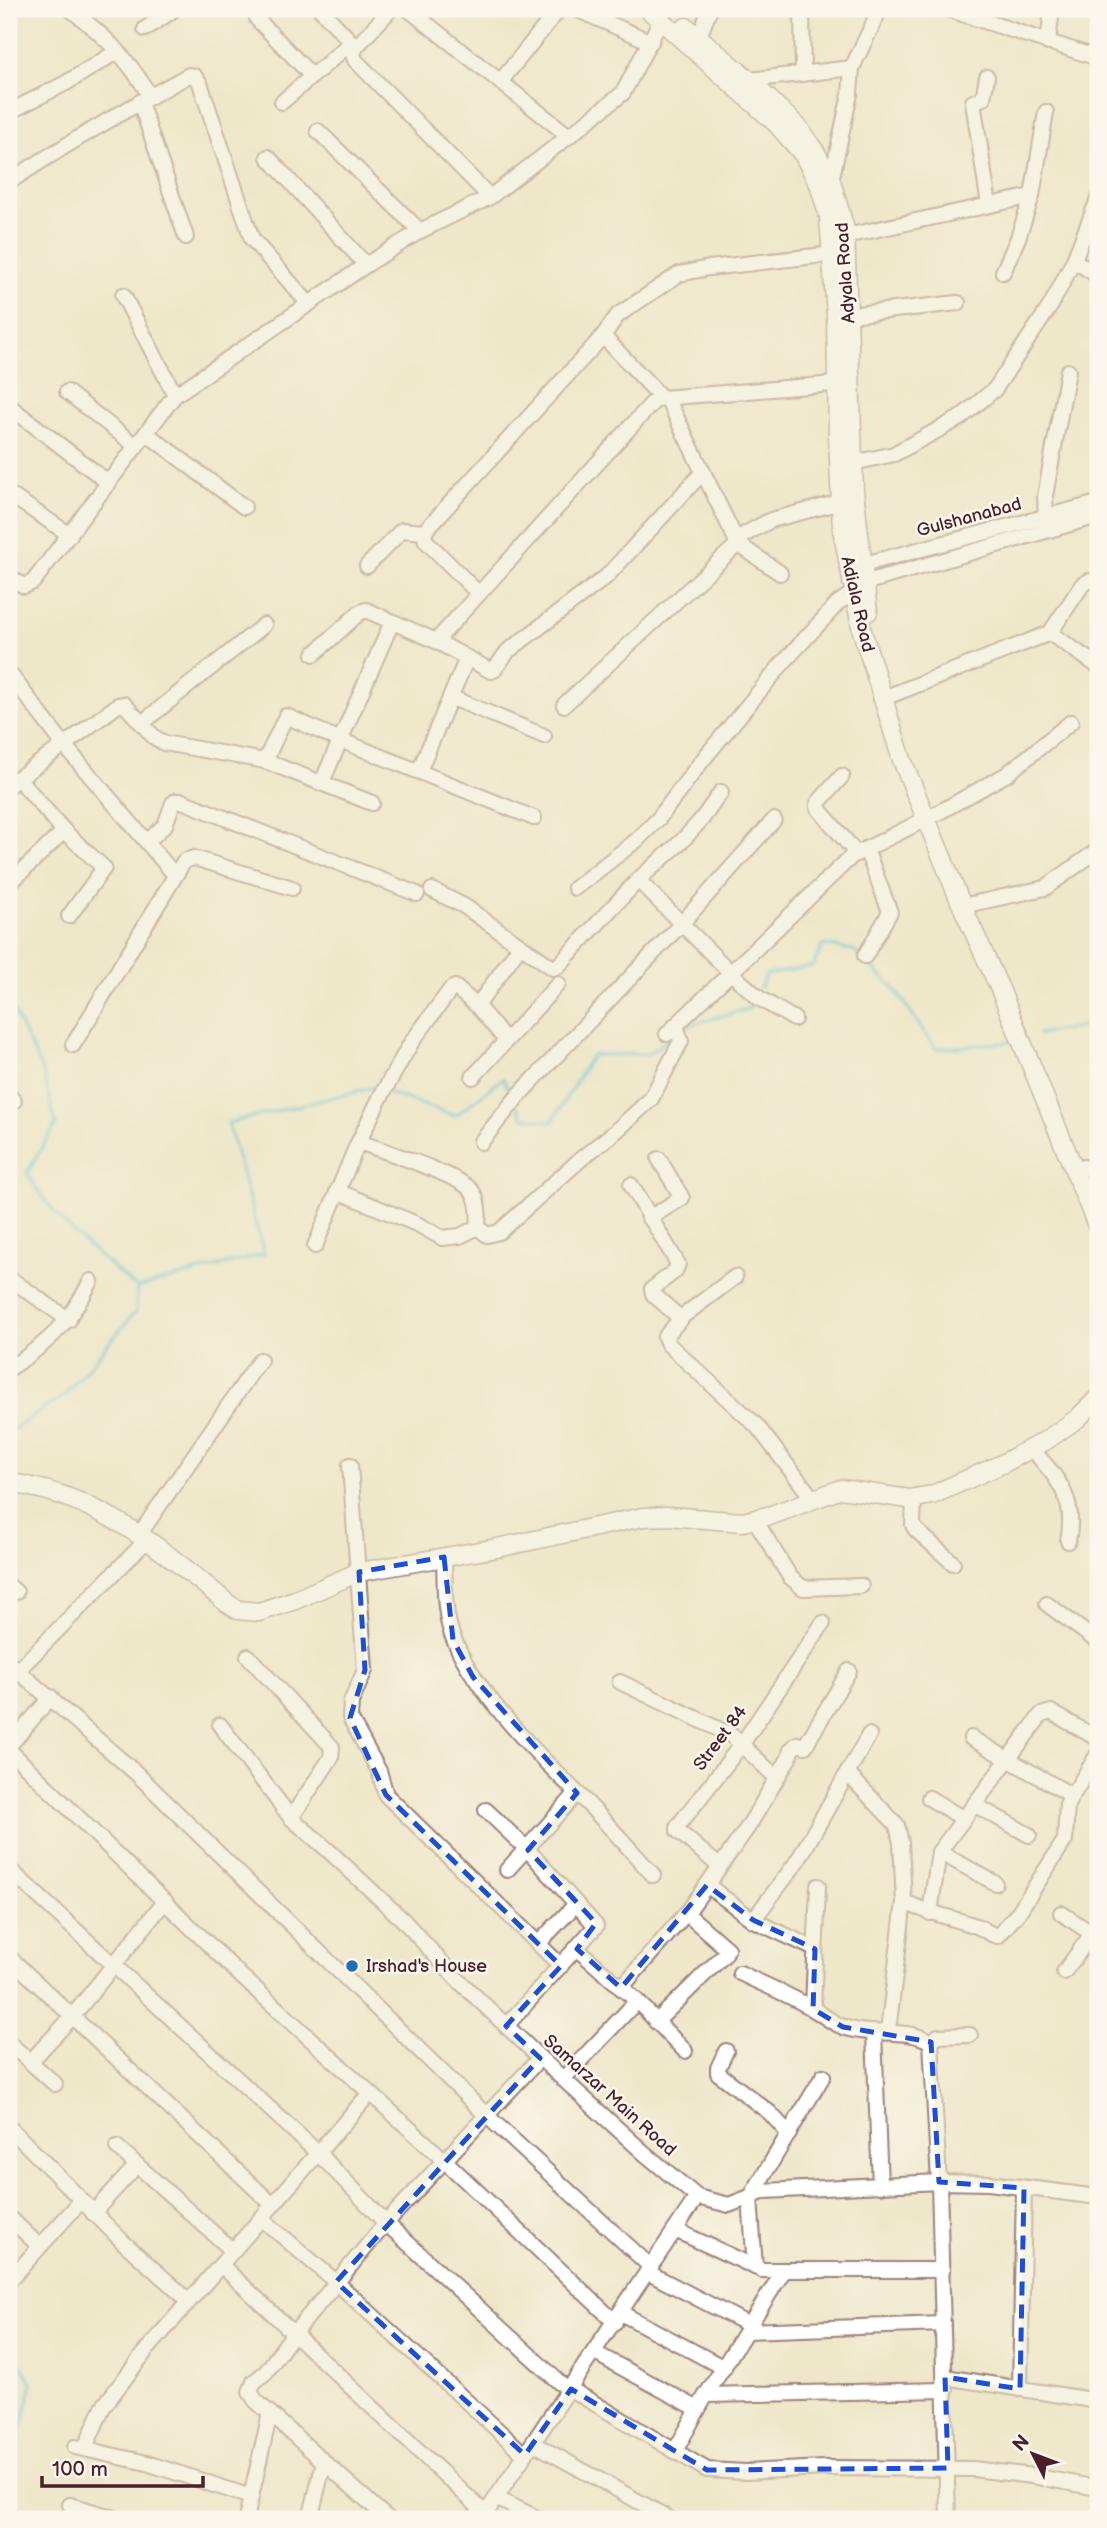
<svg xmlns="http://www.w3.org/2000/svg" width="1107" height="2528" font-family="'Balsamiq Sans',sans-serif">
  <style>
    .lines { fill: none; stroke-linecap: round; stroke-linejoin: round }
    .stream { stroke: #5ec0dd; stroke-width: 3.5 }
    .minor-casing { stroke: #9c837a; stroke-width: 18 }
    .major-casing { stroke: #9c837a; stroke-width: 21 }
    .minor { stroke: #fff; stroke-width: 14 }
    .major { stroke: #fff; stroke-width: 18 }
    .marked { fill: none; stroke: #1d4ed8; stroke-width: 5; stroke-dasharray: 14 9; stroke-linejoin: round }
    .poi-dot { fill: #1f6fb2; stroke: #fbf7ec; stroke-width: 2.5 }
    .labels { text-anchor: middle; stroke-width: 5; stroke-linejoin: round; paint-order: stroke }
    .street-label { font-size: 18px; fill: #4a1f2b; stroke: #fbf7ec }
    .poi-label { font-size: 18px; fill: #4a1f2b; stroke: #fbf7ec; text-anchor: start }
  </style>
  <rect width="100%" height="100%" fill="#fbf7ec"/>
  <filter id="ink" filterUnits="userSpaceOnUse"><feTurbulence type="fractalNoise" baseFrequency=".0143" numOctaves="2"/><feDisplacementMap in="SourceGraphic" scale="14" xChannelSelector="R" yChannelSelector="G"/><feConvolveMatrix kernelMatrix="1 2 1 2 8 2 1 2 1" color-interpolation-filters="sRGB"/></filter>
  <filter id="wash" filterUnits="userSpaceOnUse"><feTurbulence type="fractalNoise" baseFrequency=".00686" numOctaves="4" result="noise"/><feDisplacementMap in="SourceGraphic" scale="28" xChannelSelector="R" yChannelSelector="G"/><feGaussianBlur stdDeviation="1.57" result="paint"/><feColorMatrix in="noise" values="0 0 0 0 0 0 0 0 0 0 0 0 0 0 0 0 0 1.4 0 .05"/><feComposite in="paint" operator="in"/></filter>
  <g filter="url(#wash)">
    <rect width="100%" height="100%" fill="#eee7ca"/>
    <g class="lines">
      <g class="stream">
        <polyline points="760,987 766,975 813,966 823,945 853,950 893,987 936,1049 1010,1042"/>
        <path d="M9,1001l34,71 13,52 -29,49c29,51 67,78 110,115l-1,23 -71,84 -56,37"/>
        <polyline points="686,1026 750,1008 752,1003"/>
        <polyline points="1039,1034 1076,1028 1098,1021"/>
        <polyline points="389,1093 455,1116 503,1078 512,1096"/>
        <polyline points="517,1106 523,1117 552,1122 592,1055 648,1054 669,1039"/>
        <polyline points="137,1288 264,1254 228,1123 375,1087 379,1089"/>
        <polyline points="9,2347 32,2382 9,2485"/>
      </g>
    </g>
  </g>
  <g filter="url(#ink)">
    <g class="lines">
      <g class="minor-casing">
        <g id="minor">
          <path d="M70,9c36,28 57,48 80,87"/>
          <polyline points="320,9 356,47"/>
          <polyline points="391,9 356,47 353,53 355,60 490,197"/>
          <polyline points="408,9 569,136"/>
          <polyline points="576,9 651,42"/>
          <polyline points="802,9 803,73"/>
          <polyline points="947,9 1098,58"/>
          <polyline points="257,19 312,76"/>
          <polyline points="145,29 175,9"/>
          <polyline points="699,37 710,9"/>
          <polyline points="1048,43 1052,9"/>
          <polyline points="987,77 983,98 973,102 989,205"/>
          <polyline points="749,80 852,68"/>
          <polyline points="500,82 559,9"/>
          <polyline points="140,102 186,237"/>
          <polyline points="282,102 352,42"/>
          <polyline points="9,112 66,83 118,51"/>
          <polyline points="318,131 420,231"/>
          <polyline points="268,157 366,265"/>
          <polyline points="831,181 850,94 852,68 880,9"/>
          <path d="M9,182c58,-39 118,-73 180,-107l5,1 6,7 52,156 56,64"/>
          <polyline points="846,236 1032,196"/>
          <polyline points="1074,260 1098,276"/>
          <polyline points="1003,272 1018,238 1032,196 1046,112"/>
          <polyline points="123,295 175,395"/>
          <polyline points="849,315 958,303"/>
          <polyline points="603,336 662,398"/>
          <polyline points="67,392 136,446"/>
          <polyline points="667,398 738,544 780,573"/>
          <polyline points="9,406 109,483"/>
          <polyline points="146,433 244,507"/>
          <polyline points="853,463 894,454 960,418 995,389 1051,305 1074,260 1098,199"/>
          <polyline points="9,494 70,535"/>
          <polyline points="1046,525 1045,496 1068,371"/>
          <polyline points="736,539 771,520 841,502"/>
          <polyline points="367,566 402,530 424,532"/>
          <polyline points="853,567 1098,503"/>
          <polyline points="9,577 24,586 33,582 175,395 366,265 420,231 490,197 569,136 623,93 661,20"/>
          <polyline points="857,585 1098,516"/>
          <polyline points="479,594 426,541 424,532 603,336 618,315 679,274 709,268 842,253"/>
          <polyline points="1050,633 1098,666"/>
          <polyline points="436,641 654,401 662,398 846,383"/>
          <polyline points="314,654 359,613 366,610 436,641 491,671 494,670 508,651 606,577 703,472"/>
          <polyline points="9,673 64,745 118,705 124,704 154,737 164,743 265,761 372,803"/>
          <polyline points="450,697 544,736"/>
          <polyline points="881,699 1050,633 1082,585 1089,581 1098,581"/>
          <polyline points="564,705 738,544"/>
          <polyline points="142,723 264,625"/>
          <polyline points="265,761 286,716 340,740 534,818"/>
          <polyline points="419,771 467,658"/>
          <polyline points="842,776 818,803 818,808 856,853"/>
          <polyline points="18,778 64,831 104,868 69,916"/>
          <polyline points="322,782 392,622"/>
          <polyline points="9,785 64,745 174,874"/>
          <polyline points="148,841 165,825 173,803 176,801 182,801 417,894"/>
          <polyline points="638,880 731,973 759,998 794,1019"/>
          <polyline points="10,883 64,831"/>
          <polyline points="575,888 637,840 659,818 701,762 782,664 838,603 853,593"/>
          <polyline points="432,890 464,906 553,968 558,966 638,880 682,841 702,819 721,792"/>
          <polyline points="962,906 1045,888 1098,850"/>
          <polyline points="865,956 890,912 866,849"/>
          <polyline points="477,1006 505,1039"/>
          <polyline points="667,1034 852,856 936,814 1007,774 1071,722"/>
          <polyline points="73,1045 184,861 194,858 292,888"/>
          <polyline points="473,1077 558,984"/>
          <polyline points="9,1096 14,1101"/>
          <path d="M359,1142c22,8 100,33 112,48 8,9 8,26 7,37"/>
          <polyline points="481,1142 519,1095 682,923 774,820"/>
          <polyline points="1084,1167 1098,1170"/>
          <polyline points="631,1185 678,1264 675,1271 652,1289 653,1294 681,1319"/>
          <polyline points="337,1191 419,1225 442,1238 460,1236 478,1227 487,1235 499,1232 582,1158 616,1131 651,1099 681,1041 676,1025"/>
          <polyline points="649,1218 682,1198 659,1159"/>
          <polyline points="315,1246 357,1145 380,1098 411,1043 451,989 455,987 477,1006 520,946"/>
          <polyline points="735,1277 683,1316 665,1337 668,1344 757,1426 813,1499"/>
          <polyline points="9,1278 69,1320"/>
          <path d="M9,1369c40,-27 59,-44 82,-88"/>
          <path d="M1032,1449c26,30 45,50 36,92"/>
          <polyline points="350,1465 365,1670 351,1702 350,1718 379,1771 386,1795 561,1966"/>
          <polyline points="914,1498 913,1525 916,1530 953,1563"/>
          <polyline points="755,1520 790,1577 803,1588 861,1586"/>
          <polyline points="139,1535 260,1360"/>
          <path d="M444,1557c1,27 -1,60 11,85 23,53 80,110 121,150 27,26 52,55 77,83"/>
          <polyline points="9,1586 16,1592"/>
          <polyline points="1047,1604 1098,1642"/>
          <polyline points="248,1656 332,1747 331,1758 291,1818"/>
          <polyline points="9,1663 136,1773 486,2115 651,2267"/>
          <polyline points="9,1679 147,1540"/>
          <polyline points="620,1682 731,1735 777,1778"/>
          <polyline points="220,1725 291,1818 328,1850 404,1921 456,1978 540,2058 643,2152 697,2197 729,2205 765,2191 939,2182 989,2183 1098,2197"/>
          <polyline points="971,1738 1071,1795"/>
          <polyline points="9,1746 51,1697"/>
          <polyline points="9,1750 241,1976 444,2160 615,2322"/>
          <polyline points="847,1773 897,1825 901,1843 904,1902"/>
          <polyline points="929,1798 964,1819"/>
          <polyline points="975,1805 1029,1835"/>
          <polyline points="486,1810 528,1850 596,1926 506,2026"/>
          <polyline points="939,1852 995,1883"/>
          <polyline points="719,1866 678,1831 678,1826 742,1744 823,1623"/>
          <polyline points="9,1869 319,2154 386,2223 560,2383 707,2470 746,2472 825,2468 973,2469 1032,2476 1098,2488"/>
          <polyline points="507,1870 577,1793"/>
          <polyline points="707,1885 753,1920 815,1949"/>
          <polyline points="930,1913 939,1852 1041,1715 1051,1712 1098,1739"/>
          <polyline points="1061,1913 1097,1937"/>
          <polyline points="753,1920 797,1862 869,1735"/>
          <polyline points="538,1944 576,1904"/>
          <polyline points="577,1949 637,2001 685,2051"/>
          <polyline points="9,1957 273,2205"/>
          <polyline points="1064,1972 1092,1934"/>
          <path d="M740,1973c24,12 50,22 73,36 10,6 18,13 28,17 28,12 64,0 90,16"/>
          <polyline points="621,1988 689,1910 748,1827 789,1758 791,1750 797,1744 805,1746 849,1671"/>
          <polyline points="813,2009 818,1886"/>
          <polyline points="656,2022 725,1954 727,1949 686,1913"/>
          <path d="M888,2031l16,-129c24,11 50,16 75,25 7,3 11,8 19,9l20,-23 47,-73 2,-36 31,-50"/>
          <polyline points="874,2033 880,2186"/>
          <polyline points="931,2042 939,2182 948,2519"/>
          <polyline points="931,2042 938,2036 970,2035"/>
          <polyline points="9,2043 55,2084"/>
          <polyline points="726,2051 718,2068 718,2073 770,2113 789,2134"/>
          <polyline points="30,2062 72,2017 165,1901"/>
          <polyline points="823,2076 750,2198 755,2267 762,2270 942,2270"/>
          <polyline points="563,2079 637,2001"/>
          <polyline points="9,2127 123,2242 189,2301"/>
          <polyline points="117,2147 233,2251"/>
          <polyline points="93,2213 137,2165"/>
          <polyline points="9,2217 39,2246"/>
          <polyline points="261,2218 336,2282 525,2455"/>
          <polyline points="675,2230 755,2267"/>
          <polyline points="221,2265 486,2514"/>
          <polyline points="647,2272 751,2326"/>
          <polyline points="9,2281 81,2201"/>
          <polyline points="621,2313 724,2368"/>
          <polyline points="747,2331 943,2324"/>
          <polyline points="595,2353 698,2409"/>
          <polyline points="945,2377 1098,2401"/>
          <polyline points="1020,2389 1024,2188"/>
          <polyline points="706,2395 946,2390"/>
          <polyline points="533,2443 670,2519"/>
          <polyline points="75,2447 147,2463 251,2497"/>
          <polyline points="85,2448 103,2407 145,2352 370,2093"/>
          <polyline points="675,2451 706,2395 784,2270"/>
          <polyline points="496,2498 539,2519"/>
          <polyline points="70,2505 118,2519"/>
          <polyline points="246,2519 270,2413"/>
          <polyline points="310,2519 324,2462"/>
          <polyline points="388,2519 256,2401 250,2392 254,2382 266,2372 291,2337 386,2223 540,2058"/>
          <polyline points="482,2519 697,2197"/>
        </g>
      </g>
      <g class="major-casing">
        <g id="major">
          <polyline points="648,9 776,123 803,154 819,184 829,217 836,315 838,436 842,529 862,631 902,760 962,906 1000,989 1098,1228"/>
          <polyline points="686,27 749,80 798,127 816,153 831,181 845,229 854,491 868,612"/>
          <path d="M9,1482c17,4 35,7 52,13 63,22 116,66 166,108l11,7 21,2 36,-12 64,-28 138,-24 146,-31 24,-1 76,6 29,-7 69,-26 68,10 23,-4 70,-31 43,-23 33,-23 20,-20"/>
        </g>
      </g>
      <use href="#minor" class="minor"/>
      <use href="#major" class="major"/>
    </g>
  </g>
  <path d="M0 0H1107V2528H0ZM444,1557l9,83 20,37 104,116 -49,57 68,73 -19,26 44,39 86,-103 46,35 62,29 -2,60 30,18 88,15 8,140 85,6 -4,201 -75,-12 3,91 -241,2 -136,-81 -46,66 -189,-173 204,-224 -34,-32 55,-60 -175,-171 -36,-77 15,-48 -6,-98z" fill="#eee7ca" fill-opacity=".55" fill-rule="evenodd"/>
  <path class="marked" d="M444,1557l9,83 20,37 104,116 -49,57 68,73 -19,26 44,39 86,-103 46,35 62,29 -2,60 30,18 88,15 8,140 85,6 -4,201 -75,-12 3,91 -241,2 -136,-81 -46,66 -189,-173 204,-224 -34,-32 55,-60 -175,-171 -36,-77 15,-48 -6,-98z"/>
  <circle class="poi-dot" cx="352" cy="1966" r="7"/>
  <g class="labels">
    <g class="street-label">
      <text transform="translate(845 273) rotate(-94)" y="6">Adyala Road</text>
      <text transform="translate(969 517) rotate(-15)" y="6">Gulshanabad</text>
      <text transform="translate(858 604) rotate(77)" y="6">Adiala Road</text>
      <text transform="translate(720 1738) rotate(-53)" y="6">Street 84</text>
      <text transform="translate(610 2095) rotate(42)" y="6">Samarzar Main Road</text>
    </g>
    <g class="poi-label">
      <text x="366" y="1972">Irshad's House</text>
    </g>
  </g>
  <rect width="1107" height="2528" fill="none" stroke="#fbf7ec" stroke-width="35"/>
  <g transform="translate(1033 2454) rotate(312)" stroke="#fbf7ec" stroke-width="5" paint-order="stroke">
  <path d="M0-5L12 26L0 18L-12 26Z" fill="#4a1f2b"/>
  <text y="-10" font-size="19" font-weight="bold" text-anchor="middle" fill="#4a1f2b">N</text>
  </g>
  <path d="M42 2476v10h161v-10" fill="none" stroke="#4a1f2b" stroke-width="3.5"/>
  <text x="52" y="2476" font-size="21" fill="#4a1f2b" stroke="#fbf7ec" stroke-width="5" paint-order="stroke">100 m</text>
</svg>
